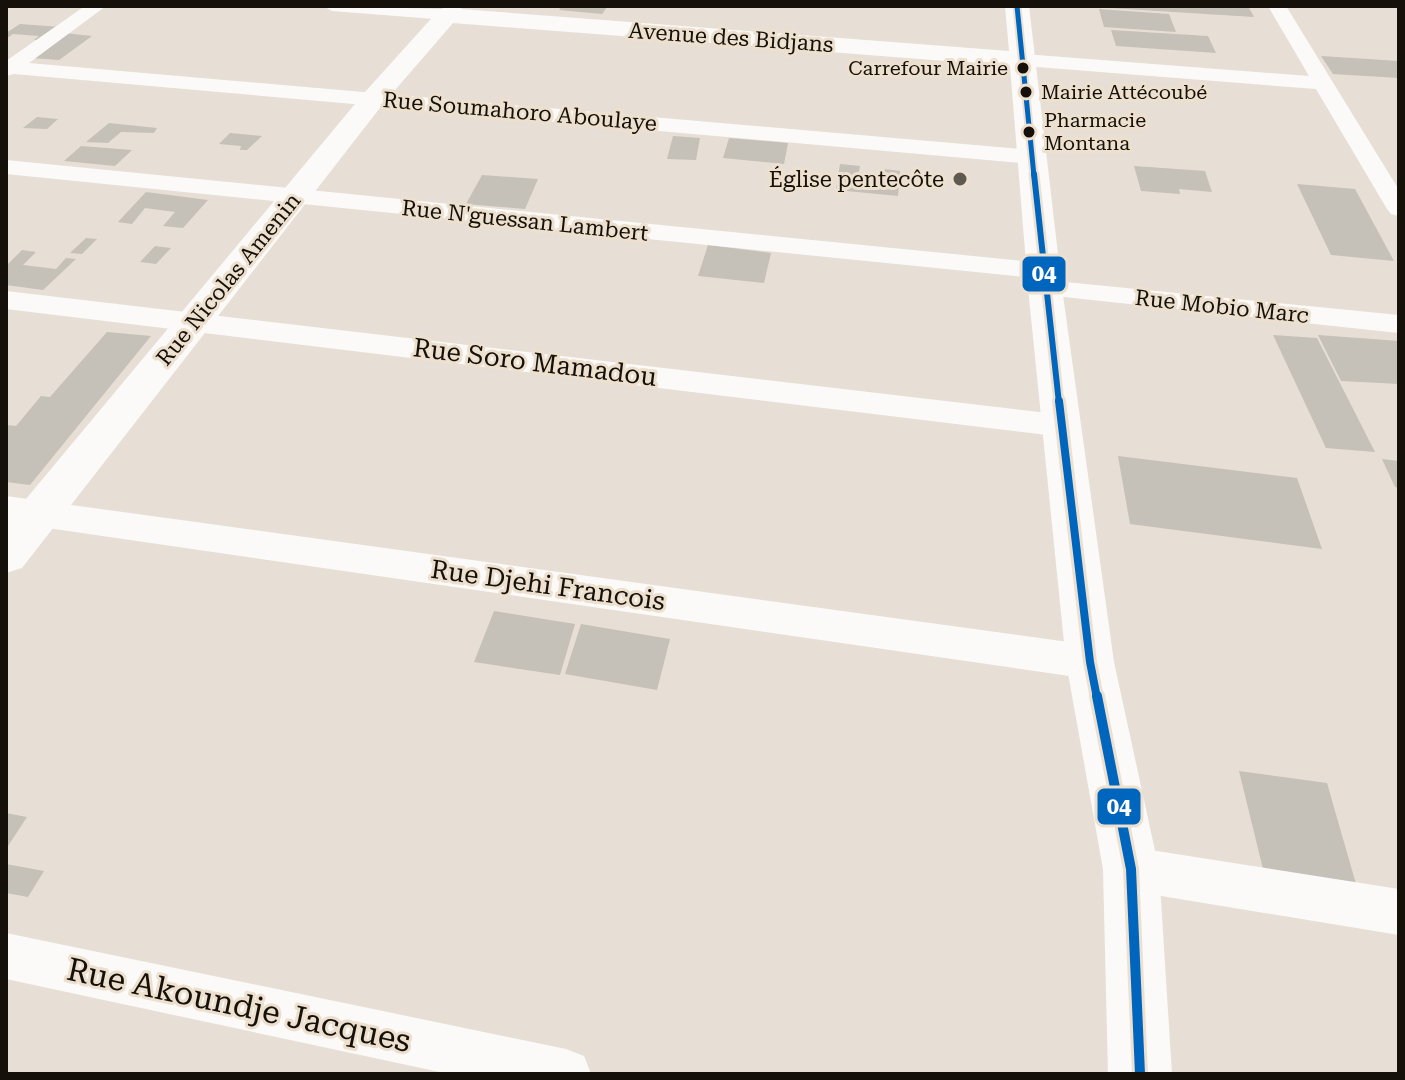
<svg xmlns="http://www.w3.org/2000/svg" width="1405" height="1080" font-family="'Roboto Serif',serif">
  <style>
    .building { fill: #c5c0b8 }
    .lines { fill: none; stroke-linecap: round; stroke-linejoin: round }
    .minor { fill: #fbfaf9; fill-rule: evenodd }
    .tertiary { fill: #fbfaf9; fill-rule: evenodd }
    .bus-1-far3-casing { stroke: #eee0ce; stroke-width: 9 }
    .bus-1-far2-casing { stroke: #eee0ce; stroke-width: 11 }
    .bus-1-far1-casing { stroke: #eee0ce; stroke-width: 14 }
    .bus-1-casing { stroke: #eee0ce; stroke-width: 16 }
    .bus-1-far3 { stroke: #0065bd; stroke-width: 5 }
    .bus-1-far2 { stroke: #0065bd; stroke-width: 6 }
    .bus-1-far1 { stroke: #0065bd; stroke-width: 8 }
    .bus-1 { stroke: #0065bd; stroke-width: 10 }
    .bus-dot { fill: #15110a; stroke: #eee0ce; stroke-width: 3 }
    .poi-dot { fill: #5e5951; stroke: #eee0ce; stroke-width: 3 }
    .labels { text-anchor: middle; stroke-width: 6; stroke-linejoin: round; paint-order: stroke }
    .far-bus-label { font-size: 20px; fill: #15110a; stroke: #eee0ce; text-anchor: start }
    .far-street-label { font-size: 22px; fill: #15110a; stroke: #eee0ce }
    .far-poi-label { font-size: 22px; fill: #15110a; stroke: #eee0ce; text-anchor: end }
    .street-label { font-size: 26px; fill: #15110a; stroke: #eee0ce }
    .near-street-label { font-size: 32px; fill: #15110a; stroke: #eee0ce }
    .line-badge { stroke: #eee0ce; stroke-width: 3 }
    .badge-label { font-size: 22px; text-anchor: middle; font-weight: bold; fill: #fff }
  </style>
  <rect width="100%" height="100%" fill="#e7dfd5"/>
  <g class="building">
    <polygon points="562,6 608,6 602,14 559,10"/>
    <polygon points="1109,6 1248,6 1254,17 1109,8"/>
    <polygon points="1099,9 1169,14 1176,32 1104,27"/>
    <polygon points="20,24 61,27 42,40 34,40 39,36 13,34 6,39 6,33"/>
    <polygon points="1111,30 1208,36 1216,53 1116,46"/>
    <polygon points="64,33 92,36 59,60 31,58"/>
    <polygon points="1321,56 1399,61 1399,78 1333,74"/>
    <polygon points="37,117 58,119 47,129 23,128"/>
    <polygon points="109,123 157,128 154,133 121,132 108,143 86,142"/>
    <polygon points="230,133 262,136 247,150 240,150 241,146 219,144"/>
    <polygon points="673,136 700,138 696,160 667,159"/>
    <polygon points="729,138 788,143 784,164 723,158"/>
    <polygon points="81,146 132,150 115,166 64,161"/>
    <polygon points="840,164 860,166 857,181 883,183 884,169 900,171 898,196 836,190"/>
    <polygon points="1134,166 1205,171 1212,192 1179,189 1180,194 1141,191"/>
    <polygon points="482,175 538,179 525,209 466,204"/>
    <polygon points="1297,184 1355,189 1394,261 1331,255"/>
    <polygon points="146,192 208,200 183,228 163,226 175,212 145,208 132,224 118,222"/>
    <polygon points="86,238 97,239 82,254 70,253"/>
    <polygon points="708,245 771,253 764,283 698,276"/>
    <polygon points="155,246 171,248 156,264 140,262"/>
    <polygon points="22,250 36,252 23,265 56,269 66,258 76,259 43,290 6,285 6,266"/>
    <polygon points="107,332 151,336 30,485 6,482 6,425 16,426 41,396 50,397"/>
    <polygon points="1273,335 1317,338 1375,452 1326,448"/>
    <polygon points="1318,335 1399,341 1399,384 1341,381"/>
    <polygon points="1118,456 1297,478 1322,549 1130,524"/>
    <polygon points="1382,459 1399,461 1399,488 1395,487"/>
    <polygon points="494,611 575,624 560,675 474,662"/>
    <polygon points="581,624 670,639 657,690 565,674"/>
    <polygon points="1239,771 1327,783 1356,884 1263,869"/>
    <polygon points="6,813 27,817 6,849"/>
    <polygon points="6,864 44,871 28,897 6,893"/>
  </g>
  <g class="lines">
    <g class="minor">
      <polygon points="85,6 106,6 29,63 1033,150 1044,157 1033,164 14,74 6,76 6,61"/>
      <polygon points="323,6 442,9 445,6 463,6 453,19 447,20 332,11"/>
      <polygon points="1268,6 1286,6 1399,190 1399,216 1391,214 1387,209 1316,89 1024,66 1014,60 1024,54 1309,76"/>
      <polygon points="6,160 1044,263 1053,265 1057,271 1053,277 1044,279 6,174"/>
      <polygon points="1045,280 1399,315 1399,333 1036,294 1032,288 1036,282"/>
      <polygon points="6,291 1064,415 1075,418 1079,426 1075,434 1064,437 6,309"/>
      <polygon points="6,496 1090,645 1103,650 1109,662 1103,674 1090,679 6,522"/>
      <polygon points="1131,847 1399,889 1399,935 1131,891 1115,885 1109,869 1115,853"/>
      <polygon points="6,933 566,1049 584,1056 591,1074 449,1074 6,979"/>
    </g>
    <polygon class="tertiary" points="1005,6 1029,6 1062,288 1114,662 1159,869 1172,1074 1108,1074 1103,869 1066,662 1028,288 1010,66 453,23 383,104 22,568 6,573 6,523 365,92 439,10 447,8 1009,51"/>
    <g class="bus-1-far3-casing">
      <polyline id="bus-1-far3" points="1017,6 1034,176"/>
    </g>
    <g class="bus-1-far2-casing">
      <polyline id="bus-1-far2" points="1034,174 1059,403"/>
    </g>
    <g class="bus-1-far1-casing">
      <polyline id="bus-1-far1" points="1059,401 1090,662 1097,698"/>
    </g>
    <g class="bus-1-casing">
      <polyline id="bus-1" points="1097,696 1131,869 1140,1074"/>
    </g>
    <use href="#bus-1-far3" class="bus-1-far3"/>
    <use href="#bus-1-far2" class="bus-1-far2"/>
    <use href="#bus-1-far1" class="bus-1-far1"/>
    <use href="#bus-1" class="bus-1"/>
  </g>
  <g class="bus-dot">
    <circle cx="1023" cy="68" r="7"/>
    <circle cx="1026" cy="92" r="7"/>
    <circle cx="1029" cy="132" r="7"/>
  </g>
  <circle class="poi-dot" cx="960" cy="179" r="8"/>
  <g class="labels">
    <g class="far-bus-label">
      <text x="1008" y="75" text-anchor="end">Carrefour Mairie</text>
      <text x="1041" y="99">Mairie Attécoubé</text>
      <text x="1044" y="127">Pharmacie<tspan x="1044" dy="23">Montana</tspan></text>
    </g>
    <g class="far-street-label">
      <text transform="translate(731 37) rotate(4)" y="8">Avenue des Bidjans</text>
      <text transform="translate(520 111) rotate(5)" y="8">Rue Soumahoro Aboulaye</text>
      <text transform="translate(525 220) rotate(6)" y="8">Rue N'guessan Lambert</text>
      <text transform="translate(228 279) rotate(-51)" y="8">Rue Nicolas Amenin</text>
      <text transform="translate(1222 306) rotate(6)" y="8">Rue Mobio Marc</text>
    </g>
    <g class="far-poi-label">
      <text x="944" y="187">Église pentecôte</text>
    </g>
    <g class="street-label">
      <text transform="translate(535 362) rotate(7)" y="9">Rue Soro Mamadou</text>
      <text transform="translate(548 585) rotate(8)" y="9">Rue Djehi Francois</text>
    </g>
    <g class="near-street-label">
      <text transform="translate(239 1005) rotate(12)" y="11">Rue Akoundje Jacques</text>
    </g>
  </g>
  <g class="line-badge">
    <rect x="1021" y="255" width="46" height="38" rx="8" fill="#0065bd"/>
    <rect x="1096" y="787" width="46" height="39" rx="8" fill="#0065bd"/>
  </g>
  <g class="badge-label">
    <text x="1044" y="281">04</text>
    <text x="1119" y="814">04</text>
  </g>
  <rect width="1405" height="1080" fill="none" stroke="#15110a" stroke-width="16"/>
</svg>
